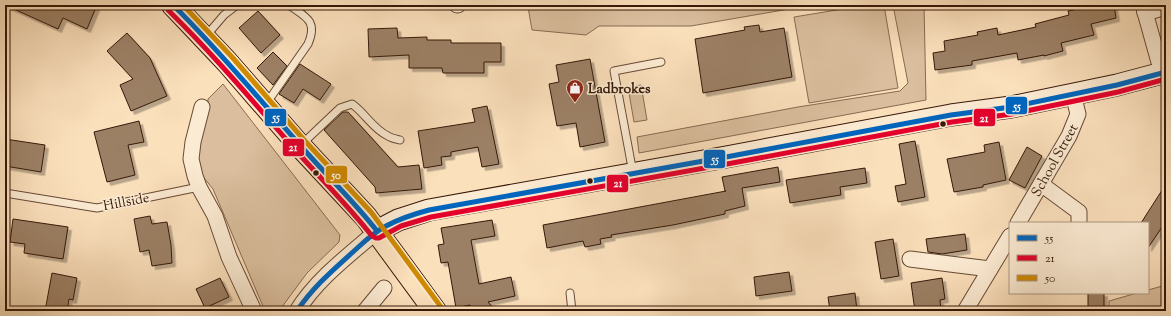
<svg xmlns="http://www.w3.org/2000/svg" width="1171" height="316" font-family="'Sorts Mill Goudy',serif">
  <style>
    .green { fill: #dabe9d; stroke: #886b52 }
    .building { fill: #9c8065; stroke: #361807; filter: url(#shadow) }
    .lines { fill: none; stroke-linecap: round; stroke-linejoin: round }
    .lane-casing { stroke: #674a34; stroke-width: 9 }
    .street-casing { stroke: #674a34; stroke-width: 17 }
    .secondary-casing { stroke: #361807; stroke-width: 23 }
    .primary-casing { stroke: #361807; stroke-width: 24 }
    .lane { stroke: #fcebd3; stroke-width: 7 }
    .street { stroke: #fcebd3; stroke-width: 15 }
    .secondary { stroke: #fcebd3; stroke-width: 21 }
    .primary { stroke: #fbe0bc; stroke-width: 22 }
    .bus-1-casing { stroke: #fcebd3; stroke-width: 8 }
    .bus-2-casing { stroke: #fcebd3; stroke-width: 8 }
    .bus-3-casing { stroke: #fcebd3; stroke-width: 8 }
    .bus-1 { stroke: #0065bd; stroke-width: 5 }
    .bus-2 { stroke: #e4002b; stroke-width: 5 }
    .bus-3 { stroke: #d08a01; stroke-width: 5 }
    .bus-dot { fill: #361807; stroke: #fcebd3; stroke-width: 1.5 }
    .labels { text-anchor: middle; stroke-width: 3; stroke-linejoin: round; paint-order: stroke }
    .poi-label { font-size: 14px; font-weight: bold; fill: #361807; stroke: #fcebd3; text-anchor: start }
    .street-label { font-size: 14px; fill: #361807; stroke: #fcebd3 }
    .line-badge { stroke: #fcebd3; stroke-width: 1.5 }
    .badge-label { font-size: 11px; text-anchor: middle; font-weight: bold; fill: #fff }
  </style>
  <defs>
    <filter id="shadow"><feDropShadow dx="3.5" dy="3.5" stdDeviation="0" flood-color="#0004"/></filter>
  </defs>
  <rect width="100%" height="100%" fill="#fbe0bc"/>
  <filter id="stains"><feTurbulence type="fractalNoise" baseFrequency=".005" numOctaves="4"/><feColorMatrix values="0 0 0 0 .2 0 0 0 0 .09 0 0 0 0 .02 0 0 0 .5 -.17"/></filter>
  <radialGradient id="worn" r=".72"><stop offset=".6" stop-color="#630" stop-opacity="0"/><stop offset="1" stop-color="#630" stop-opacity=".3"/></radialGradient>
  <g class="green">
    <polygon points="514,5 812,5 691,26 599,26 586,35 532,30 528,7 514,8"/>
    <polygon points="867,5 884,5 898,88 809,103 794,17"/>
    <polygon points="893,5 924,5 926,100 639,153 637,137 798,107 900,91 908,83"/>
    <polygon points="223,84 340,235 339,242 307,273 279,311 265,311 213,189 195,167 200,130 208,112 208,99"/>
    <polygon points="641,85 647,120 634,122 628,87"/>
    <polygon points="1166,285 1166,311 1109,311 1109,301 1137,293 1148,293 1148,290"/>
  </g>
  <g class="building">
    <polygon points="5,5 97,5 87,29 63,18 58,29"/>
    <polygon points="1098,5 1114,5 1116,18 1091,24 1094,35 1061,43 1063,51 1044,56 1044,55 1018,60 1017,53 972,61 972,65 935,70 933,53 945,51 944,41 978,35 977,32 997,28 998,35 1036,27 1035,24 1069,15 1068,11"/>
    <polygon points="258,11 280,35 261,53 239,28"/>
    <polygon points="759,25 760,32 784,28 792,77 703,93 695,39 745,30 744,27"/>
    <polygon points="397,28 398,38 427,37 427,40 451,40 451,43 501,43 501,62 484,62 484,73 443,73 442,68 409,68 409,55 369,57 368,29"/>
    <polygon points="127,33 150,58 167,96 131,111 120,85 133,79 107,51"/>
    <polygon points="273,52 287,66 273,85 257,68"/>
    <polygon points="590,59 605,142 580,147 576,123 557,126 549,84 559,82 556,65"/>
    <polygon points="300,64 331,84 320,100 303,89 294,103 279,94"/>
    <polygon points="487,106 499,164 482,167 478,147 451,152 451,156 441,157 442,165 424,168 418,131 475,122 472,109"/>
    <polygon points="343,112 348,112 398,167 419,165 422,189 376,193 375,187 324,130"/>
    <polygon points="139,121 144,142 128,145 135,175 107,182 94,132"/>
    <polygon points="5,139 45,145 41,172 5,166"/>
    <polygon points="915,141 925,197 898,202 895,186 906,184 899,144"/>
    <polygon points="999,142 1006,180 983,185 983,187 954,192 947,159 985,152 984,145"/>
    <polygon points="1027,147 1042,156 1025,188 1009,180"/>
    <polygon points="778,167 780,182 742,188 745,206 725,211 725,214 673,225 611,235 612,237 600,239 601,244 585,247 583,241 547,248 543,225 726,191 725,191 722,177"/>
    <polygon points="865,168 867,183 840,187 841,195 790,203 786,180"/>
    <polygon points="1166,184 1166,221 1148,248 1148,223 1141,223"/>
    <polygon points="150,216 152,224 167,222 171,245 172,263 152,266 149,250 140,252 134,219"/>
    <polygon points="13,219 68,227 63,259 24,253 25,244 10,242"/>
    <polygon points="492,220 495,236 471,240 479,284 511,277 515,296 488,302 496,311 471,311 470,305 456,308 448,262 441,263 438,245 444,244 441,228"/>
    <polygon points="965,234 967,250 942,254 928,252 926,239"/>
    <polygon points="893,239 899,276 881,279 875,242"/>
    <polygon points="789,272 792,291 756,296 754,277"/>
    <polygon points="52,273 77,278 73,300 69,299 67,311 45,311"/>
    <polygon points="220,278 229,297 205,308 196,289"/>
    <polygon points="942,278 945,299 940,300 941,311 915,311 911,283"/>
    <polygon points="855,293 857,311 830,311 828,297"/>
    <rect x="1088" y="293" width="16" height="18"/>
  </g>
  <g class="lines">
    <g class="lane-casing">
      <g id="lane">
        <polyline points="206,36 224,15 237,5"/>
        <path d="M266,104l42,-60c10,-23 -2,-27 -19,-39"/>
        <path d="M302,144l38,-36 12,-4c13,9 21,25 36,32 3,2 8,3 12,4"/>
        <polyline points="633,173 614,71 661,62"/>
        <polyline points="5,193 97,208 199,187"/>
        <polyline points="570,293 572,311"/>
      </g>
    </g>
    <g class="street-casing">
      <g id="street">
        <polyline points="457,5 458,5"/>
        <polyline points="1143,5 1162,73"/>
        <polyline points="1145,13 1166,7"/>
        <polyline points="202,107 193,142 191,159 195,176 199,187 215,216 229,257 254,311"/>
        <polyline points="1041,184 1079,212 1079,223"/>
        <polyline points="1018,223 1069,136 1078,114 1073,94"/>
        <polyline points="910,259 990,269"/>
        <path d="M297,311c20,-32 51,-55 80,-80"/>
        <polyline points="365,311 384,288"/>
        <polyline points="965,311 1010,236"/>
      </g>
    </g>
    <g class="secondary-casing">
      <polyline id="secondary" points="377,231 398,220 429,210 726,157 951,115 1011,107 1117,85 1166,72"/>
    </g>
    <g class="primary-casing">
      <polyline id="primary" points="173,5 227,62 300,146 366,217 435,311"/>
    </g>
    <use href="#lane" class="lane"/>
    <use href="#street" class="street"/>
    <use href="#secondary" class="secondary"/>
    <use href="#primary" class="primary"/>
    <g class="bus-1-casing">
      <g id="bus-1">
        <path d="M173,5c45,44 85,93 127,140 25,29 53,55 77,86"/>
        <path d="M297,311c16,-24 36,-41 57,-60 10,-9 20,-19 32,-25 13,-7 28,-12 43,-16l297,-53 225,-42 60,-8 106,-22 49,-13"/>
      </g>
    </g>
    <g class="bus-2-casing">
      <path id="bus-2" d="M168,10c44,43 83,89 123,135 27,31 56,59 81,91l4,2h3l22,-12 30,-9 296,-53 225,-42 60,-8 106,-22 48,-13"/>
    </g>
    <g class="bus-3-casing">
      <polyline id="bus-3" points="183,5 232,57 305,141 371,212 441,307"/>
    </g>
    <use href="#bus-1" class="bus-1"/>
    <use href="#bus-2" class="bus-2"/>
    <use href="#bus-3" class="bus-3"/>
  </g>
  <defs>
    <g id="shop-pin" transform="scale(0.9)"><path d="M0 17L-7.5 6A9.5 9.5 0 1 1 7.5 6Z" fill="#8f2418" stroke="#fcebd3"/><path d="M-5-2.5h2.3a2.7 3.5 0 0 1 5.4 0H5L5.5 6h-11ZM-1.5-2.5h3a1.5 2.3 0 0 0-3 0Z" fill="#fff"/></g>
  </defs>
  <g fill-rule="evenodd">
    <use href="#shop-pin" x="575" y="88"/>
  </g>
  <g class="bus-dot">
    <circle cx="943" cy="124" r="3.5"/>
    <circle cx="316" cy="173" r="3.5"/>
    <circle cx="590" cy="181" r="3.5"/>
  </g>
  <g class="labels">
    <g class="poi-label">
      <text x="588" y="93">Ladbrokes</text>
    </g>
    <g class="street-label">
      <text transform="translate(1054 160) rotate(-61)" y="5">School Street</text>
      <text transform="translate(126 201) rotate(-11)" y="5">Hillside</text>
    </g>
  </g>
  <g class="line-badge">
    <rect x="1005" y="96" width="23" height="19" rx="4" fill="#0065bd"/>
    <rect x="264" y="108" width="23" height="19" rx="4" fill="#0065bd"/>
    <rect x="973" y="108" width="23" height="19" rx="4" fill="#e4002b"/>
    <rect x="282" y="138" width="23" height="19" rx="4" fill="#e4002b"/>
    <rect x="703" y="149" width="23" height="20" rx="4" fill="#0065bd"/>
    <rect x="325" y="165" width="23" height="19" rx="4" fill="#d08a01"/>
    <rect x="606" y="174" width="23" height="19" rx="4" fill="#e4002b"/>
  </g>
  <g class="badge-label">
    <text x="1017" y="110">55</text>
    <text x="276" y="121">55</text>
    <text x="984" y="122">21</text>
    <text x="293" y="151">21</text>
    <text x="715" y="163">55</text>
    <text x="336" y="179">50</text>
    <text x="618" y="187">21</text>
  </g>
  <rect width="1171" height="316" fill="none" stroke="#fbe0bc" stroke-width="20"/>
  <rect x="6" y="6" width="1159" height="304" fill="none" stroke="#361807" stroke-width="2"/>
  <rect x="10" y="10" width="1151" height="296" fill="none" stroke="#361807"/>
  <rect x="1009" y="222" width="140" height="72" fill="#fcebd3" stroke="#ad9781"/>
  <rect x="1017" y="235" width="20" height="6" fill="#0065bd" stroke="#ad9781"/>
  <text x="1045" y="242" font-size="12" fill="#361807">55</text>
  <rect x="1017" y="255" width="20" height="6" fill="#e4002b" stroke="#ad9781"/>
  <text x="1045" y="262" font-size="12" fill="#361807">21</text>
  <rect x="1017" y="275" width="20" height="6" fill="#d08a01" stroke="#ad9781"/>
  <text x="1045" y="282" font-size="12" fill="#361807">50</text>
  <rect width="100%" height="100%" filter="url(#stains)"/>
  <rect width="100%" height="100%" fill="url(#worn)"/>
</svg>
